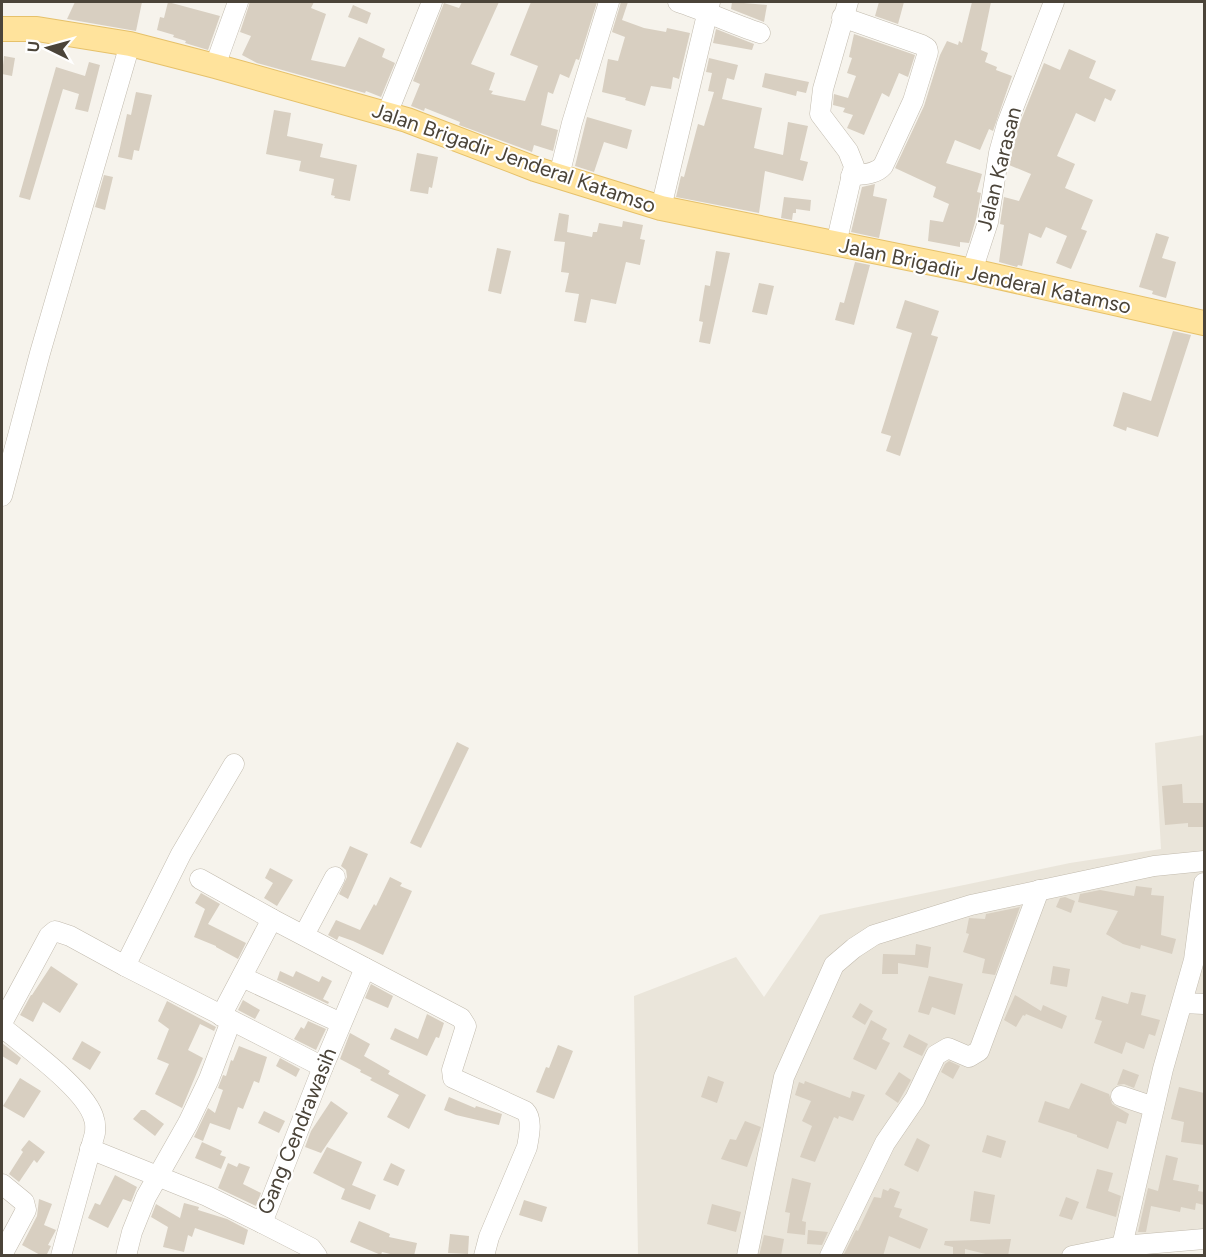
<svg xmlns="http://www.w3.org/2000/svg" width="1206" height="1257" font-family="Figtree,sans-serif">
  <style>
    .residential { fill: #eae5da }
    .building { fill: #d8cfc1 }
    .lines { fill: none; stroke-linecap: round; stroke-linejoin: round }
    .minor-casing { stroke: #c2bbae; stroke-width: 21 }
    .major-casing { stroke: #e6c16a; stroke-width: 26 }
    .minor { stroke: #fff; stroke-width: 20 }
    .major { stroke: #ffe39c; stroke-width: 24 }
    .labels { text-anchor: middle; stroke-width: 4.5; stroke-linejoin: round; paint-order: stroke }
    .street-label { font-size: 21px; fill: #4b4439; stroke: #fff }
  </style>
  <rect width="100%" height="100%" fill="#f6f3ec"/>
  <polygon class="residential" points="1204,735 1204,1235 1068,1256 638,1255 634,996 736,957 764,997 820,915 1070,863 1161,849 1155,743"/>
  <g class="building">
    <polygon points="75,2 142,2 136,31 67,19"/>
    <polygon points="168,2 220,16 208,50 185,43 186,41 173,37 174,35 157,30 160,17 164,18"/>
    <polygon points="250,2 314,2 311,8 326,14 311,60 345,67 359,37 385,49 382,57 395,63 381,97 366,91 365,93 257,63 242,55 251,36 240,32"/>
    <polygon points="462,2 499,2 471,64 495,73 489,90 493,91 491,94 525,101 538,66 510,55 531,2 597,2 579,60 576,59 569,78 560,74 553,94 548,92 541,125 558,130 553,151 534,145 532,152 459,125 460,122 425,108 424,111 411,106 420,84 413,81 444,3 459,8"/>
    <polygon points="621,2 628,2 622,20 644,28 666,32 667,28 690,33 679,79 673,77 671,89 651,86 645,106 625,100 626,98 602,92 608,59 618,61 625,37 612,32"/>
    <polygon points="732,2 767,5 764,22 731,9"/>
    <polygon points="879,2 904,2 898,24 875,16"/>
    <polygon points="972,2 991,2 981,50 988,53 985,62 997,67 996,70 1012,76 993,131 989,129 980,150 955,140 946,163 982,174 977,192 981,193 976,219 969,243 960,242 960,247 928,241 930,220 943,222 949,204 933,197 936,187 895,168 924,106 940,55 947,41 958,45 959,41 962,43"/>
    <polygon points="353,5 371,13 367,24 348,17"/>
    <polygon points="716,29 754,44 752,50 713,43"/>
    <polygon points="854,34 915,55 908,77 899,73 889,97 882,93 864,135 847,128 853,115 843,112 845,108 833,105 834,94 848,98 856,76 847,73 852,58 849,57"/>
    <polygon points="1069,49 1096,61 1089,78 1116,90 1111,101 1105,98 1095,122 1076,113 1057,156 1075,164 1065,188 1093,200 1081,229 1087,231 1071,269 1056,263 1067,236 1046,227 1041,238 1029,233 1022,266 1018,265 1017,267 999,262 1004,225 1000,224 1004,197 1019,201 1031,174 1009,165 1018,128 1044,63 1060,70"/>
    <polygon points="4,56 15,58 12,76 2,74"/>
    <polygon points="709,58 738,65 734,80 727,78 722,99 762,108 754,148 783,155 788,122 808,126 800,160 808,162 803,181 765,171 759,213 676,197 681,176 684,177 698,124 704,126 714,92 708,91 712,73 706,72"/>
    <polygon points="89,62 100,65 88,112 75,109 79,94 63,89 30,200 19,197 56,67 85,76"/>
    <polygon points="765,73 809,82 806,93 797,91 796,96 762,87"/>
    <polygon points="136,92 152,95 139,151 134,150 132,160 118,157 127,114 131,115"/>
    <polygon points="274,110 291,113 287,136 323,144 320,157 357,165 350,201 334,198 335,196 331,195 334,179 299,171 301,161 266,154"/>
    <polygon points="587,117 632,130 627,149 604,142 594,172 575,166"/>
    <polygon points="417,153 438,157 432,188 429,187 428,194 410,191"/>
    <polygon points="104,175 113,177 105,210 95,207"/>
    <polygon points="875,184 873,196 887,199 879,238 851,232 862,187"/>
    <polygon points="784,197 811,200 810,211 796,209 796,213 793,213 792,220 781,218"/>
    <polygon points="559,213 569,215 567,232 592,237 593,232 597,232 599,223 622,227 623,221 643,225 640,239 645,240 640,265 626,262 616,304 591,299 586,323 574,321 579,294 565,292 569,273 561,272 565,242 554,241"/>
    <polygon points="1156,233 1169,237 1162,258 1176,262 1166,298 1152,294 1153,291 1139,287"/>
    <polygon points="497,248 511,251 501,294 488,291"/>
    <polygon points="716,251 730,253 710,344 699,342 703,322 699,321 705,285 710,286"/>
    <polygon points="855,262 870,265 854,325 835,320 840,302 844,303"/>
    <polygon points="759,283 774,286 767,315 752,312"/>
    <polygon points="905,300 939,311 931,335 938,337 900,456 886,451 891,436 881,433 912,333 896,328"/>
    <polygon points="1173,331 1191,335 1158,437 1127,427 1126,431 1113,426 1123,392 1151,401"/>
    <polygon points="457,742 469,748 421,848 410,843"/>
    <polygon points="1182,784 1183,803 1203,803 1203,827 1188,827 1188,823 1165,825 1162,786"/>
    <polygon points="350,846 368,854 348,899 339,894 347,877 346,870 341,866"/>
    <polygon points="270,868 293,880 277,906 264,898 273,883 265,878"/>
    <polygon points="390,877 402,883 400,886 412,891 383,955 353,941 339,936 337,940 328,935 336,920 360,930 374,904 376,906"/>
    <polygon points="1136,886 1152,888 1151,895 1164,896 1161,935 1176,939 1172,954 1141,945 1140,949 1123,944 1106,934 1118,911 1078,902 1080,894 1100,890 1134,896"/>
    <polygon points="201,893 220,904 208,924 246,943 238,959 216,947 216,946 194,937 205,909 195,903"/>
    <polygon points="1065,897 1075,901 1071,913 1056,907 1060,898"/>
    <polygon points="1020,907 995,975 982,973 985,959 963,952 969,934 966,933 969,918 985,919 986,914"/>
    <polygon points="916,944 931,947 928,968 898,963 898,974 882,974 883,954 915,955"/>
    <polygon points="51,966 78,984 60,1013 43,1002 33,1022 20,1015 31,995 32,995"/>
    <polygon points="1053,966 1070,969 1067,987 1050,984"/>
    <polygon points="280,971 293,977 296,971 319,982 322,976 332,981 323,999 329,1002 328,1004 277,980"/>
    <polygon points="929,976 963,984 955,1015 932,1007 929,1015 918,1012"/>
    <polygon points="371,984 393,996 388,1008 365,998"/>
    <polygon points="1131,992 1146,995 1141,1015 1160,1020 1155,1036 1149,1034 1144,1049 1126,1042 1122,1054 1094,1043 1102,1021 1095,1019 1102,996 1128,1004"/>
    <polygon points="1015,995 1041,1011 1043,1005 1067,1016 1062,1029 1026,1014 1025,1016 1023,1015 1016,1027 1004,1020"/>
    <polygon points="243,1000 260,1010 255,1019 238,1010"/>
    <polygon points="167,1001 216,1027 214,1031 200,1024 188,1050 203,1058 182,1108 155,1094 169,1064 157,1059 169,1029 158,1021"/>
    <polygon points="860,1003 873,1011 865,1025 852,1017"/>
    <polygon points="427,1014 444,1023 439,1038 436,1037 427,1056 390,1039 395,1028 418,1039"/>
    <polygon points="871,1020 887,1029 882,1039 890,1043 876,1070 853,1059"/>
    <polygon points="308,1021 326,1029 316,1050 294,1039 301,1027 304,1029"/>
    <polygon points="350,1033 370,1044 364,1056 390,1071 388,1074 426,1095 409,1129 387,1117 399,1095 370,1080 372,1078 360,1072 361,1070 340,1059"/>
    <polygon points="909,1034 928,1044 922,1056 903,1047"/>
    <polygon points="82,1041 101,1052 90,1070 72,1059"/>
    <polygon points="2,1043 21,1058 17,1065 2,1056"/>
    <polygon points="558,1045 573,1051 554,1099 536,1092 546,1067 549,1068"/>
    <polygon points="239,1046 267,1057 259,1083 254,1081 243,1109 238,1107 230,1130 210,1123 203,1141 194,1137 208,1108 215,1113 223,1090 218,1088 223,1075 226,1076 231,1060 233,1061"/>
    <polygon points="280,1058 300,1069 296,1077 276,1066"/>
    <polygon points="949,1061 960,1066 953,1079 941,1072 945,1064"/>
    <polygon points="1123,1069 1139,1075 1134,1088 1124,1084 1117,1085"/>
    <polygon points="899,1072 911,1080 898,1103 885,1094"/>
    <polygon points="708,1076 724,1082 717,1103 701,1097"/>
    <polygon points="20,1078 41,1091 24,1118 3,1106"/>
    <polygon points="805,1081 850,1098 852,1091 865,1095 853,1121 839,1116 838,1119 834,1117 815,1162 800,1157 812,1126 802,1121 811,1101 795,1095 799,1082 804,1084"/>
    <polygon points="1081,1083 1109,1094 1112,1104 1129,1114 1126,1124 1117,1121 1108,1149 1077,1137 1077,1135 1038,1122 1045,1101 1069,1109"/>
    <polygon points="1179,1087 1204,1093 1204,1145 1181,1142 1184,1122 1171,1119"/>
    <polygon points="449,1097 475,1108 476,1106 502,1114 499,1125 456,1115 444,1110"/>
    <polygon points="331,1101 348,1113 321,1153 305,1147 311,1131"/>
    <polygon points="141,1110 145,1110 164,1124 155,1136 133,1119"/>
    <polygon points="264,1111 285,1121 279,1133 258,1123"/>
    <polygon points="745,1121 761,1127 747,1167 721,1159 730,1139 736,1140"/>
    <polygon points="987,1135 1006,1141 1001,1158 982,1152"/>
    <polygon points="917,1138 930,1145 918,1172 904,1165"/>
    <polygon points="29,1140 45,1152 37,1163 34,1160 19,1182 9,1174 23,1152 21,1150"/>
    <polygon points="202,1142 222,1151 220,1155 226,1157 221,1169 195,1158"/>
    <polygon points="327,1147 362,1162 352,1185 376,1195 370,1210 341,1199 345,1189 313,1173"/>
    <polygon points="1166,1155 1178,1158 1173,1180 1199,1185 1198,1191 1204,1192 1204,1205 1196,1203 1195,1210 1181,1207 1180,1212 1151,1206 1146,1232 1138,1232 1148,1188 1158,1191"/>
    <polygon points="228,1163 237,1167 239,1163 250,1167 243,1184 261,1193 256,1206 218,1188"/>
    <polygon points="391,1163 405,1170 398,1186 383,1180"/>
    <polygon points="1097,1169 1113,1173 1108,1191 1121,1196 1116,1217 1086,1208"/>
    <polygon points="115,1175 137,1187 131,1202 123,1199 108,1228 88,1218 95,1203 100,1205"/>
    <polygon points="792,1178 811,1183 802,1221 806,1222 805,1235 787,1233 790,1213 785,1212"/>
    <polygon points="890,1188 900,1192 894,1207 902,1209 899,1217 928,1229 920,1249 889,1236 883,1256 844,1254 856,1230 858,1231 874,1197 881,1198 883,1189 888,1191"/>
    <polygon points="974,1191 995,1195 990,1224 970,1221"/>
    <polygon points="1066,1197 1079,1202 1072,1220 1059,1216"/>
    <polygon points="39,1199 52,1204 44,1225 56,1230 48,1245 51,1246 46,1256 42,1256 22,1245 37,1216"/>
    <polygon points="524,1200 547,1207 542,1222 519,1215"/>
    <polygon points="184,1203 199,1207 198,1210 227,1219 248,1230 244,1245 195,1228 192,1237 188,1235 184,1252 163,1247 168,1227 151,1217 156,1204 180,1218"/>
    <polygon points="712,1204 741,1212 736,1232 707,1224"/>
    <polygon points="359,1221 390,1234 389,1237 417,1243 414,1256 399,1256 382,1252 381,1255 350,1242"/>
    <polygon points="808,1230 828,1232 822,1245 807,1244"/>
    <polygon points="450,1234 469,1236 468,1254 448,1253"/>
    <polygon points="764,1235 784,1239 781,1256 759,1256"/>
    <polygon points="1011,1239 1008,1256 994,1256 965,1249 965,1256 953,1256 953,1247 944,1245 945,1241"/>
  </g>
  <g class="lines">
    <g class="minor-casing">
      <g id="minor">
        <path d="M678,2c28,9 54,22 82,31"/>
        <path d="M842,17l80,28 5,3 1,4 -15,49 -30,65c-8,9 -21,8 -32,10"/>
        <polyline points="215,66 238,2"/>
        <polyline points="387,114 432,2"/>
        <polyline points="559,176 572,123 609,2"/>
        <polyline points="661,208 710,2"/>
        <polyline points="836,244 854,166 848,151 820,114 823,89 848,2"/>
        <polyline points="972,271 988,222 999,153 1007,124 1054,2"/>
        <polyline points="2,496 40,353 130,44"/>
        <polyline points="200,879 272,919"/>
        <polyline points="304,935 335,877"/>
        <polyline points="125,966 323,1067"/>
        <polyline points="242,977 341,1023"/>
        <polyline points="1183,1003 1204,1004"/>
        <path d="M221,1016l51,-97 189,99 5,8 -14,44 1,8 72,33c8,8 4,25 2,36l-38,90 -5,19"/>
        <polyline points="2,1023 49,936 55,931 70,936 125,966 181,854 234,764"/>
        <path d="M2,1027c24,20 85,63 92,92 2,5 1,10 1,14l-34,123"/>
        <polyline points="1121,1096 1154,1107"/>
        <polyline points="90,1149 207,1196 262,1223 323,1067 365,968"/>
        <polyline points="2,1184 24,1202 26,1210 3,1253"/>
        <polyline points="262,1223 311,1248 317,1256"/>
        <polyline points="1122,1246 1163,1069 1194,960 1204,883"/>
        <polyline points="126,1256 132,1232 146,1197 188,1123 209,1079 231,1021"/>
        <polyline points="747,1256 784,1077 834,965 854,948 874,935 971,905 1154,866 1204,861"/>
        <polyline points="830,1256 885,1143 915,1099 936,1055 948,1048 969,1057 979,1051 1039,890"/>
        <polyline points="1072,1256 1122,1246 1204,1239"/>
      </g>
    </g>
    <g class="major-casing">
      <polyline id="major" points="2,29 37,29 130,44 215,66 407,120 535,169 661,208 972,271 1204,323"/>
    </g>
    <use href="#minor" class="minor"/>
    <use href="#major" class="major"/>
  </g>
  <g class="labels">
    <g class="street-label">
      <text transform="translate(514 158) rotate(19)" y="7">Jalan Brigadir Jenderal Katamso</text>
      <text transform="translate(999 169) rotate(-76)" y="7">Jalan Karasan</text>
      <text transform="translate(985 276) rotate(12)" y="7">Jalan Brigadir Jenderal Katamso</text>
      <text transform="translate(297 1131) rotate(-68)" y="7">Gang Cendrawasih</text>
    </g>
  </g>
  <rect width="1206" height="1257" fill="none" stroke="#4b4439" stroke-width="6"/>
  <g transform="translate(48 48) rotate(275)" stroke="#ffffff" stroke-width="4.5" paint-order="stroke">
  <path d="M0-4.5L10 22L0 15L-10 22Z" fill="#4b4439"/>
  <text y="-9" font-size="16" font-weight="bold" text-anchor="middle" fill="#4b4439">U</text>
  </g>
</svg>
